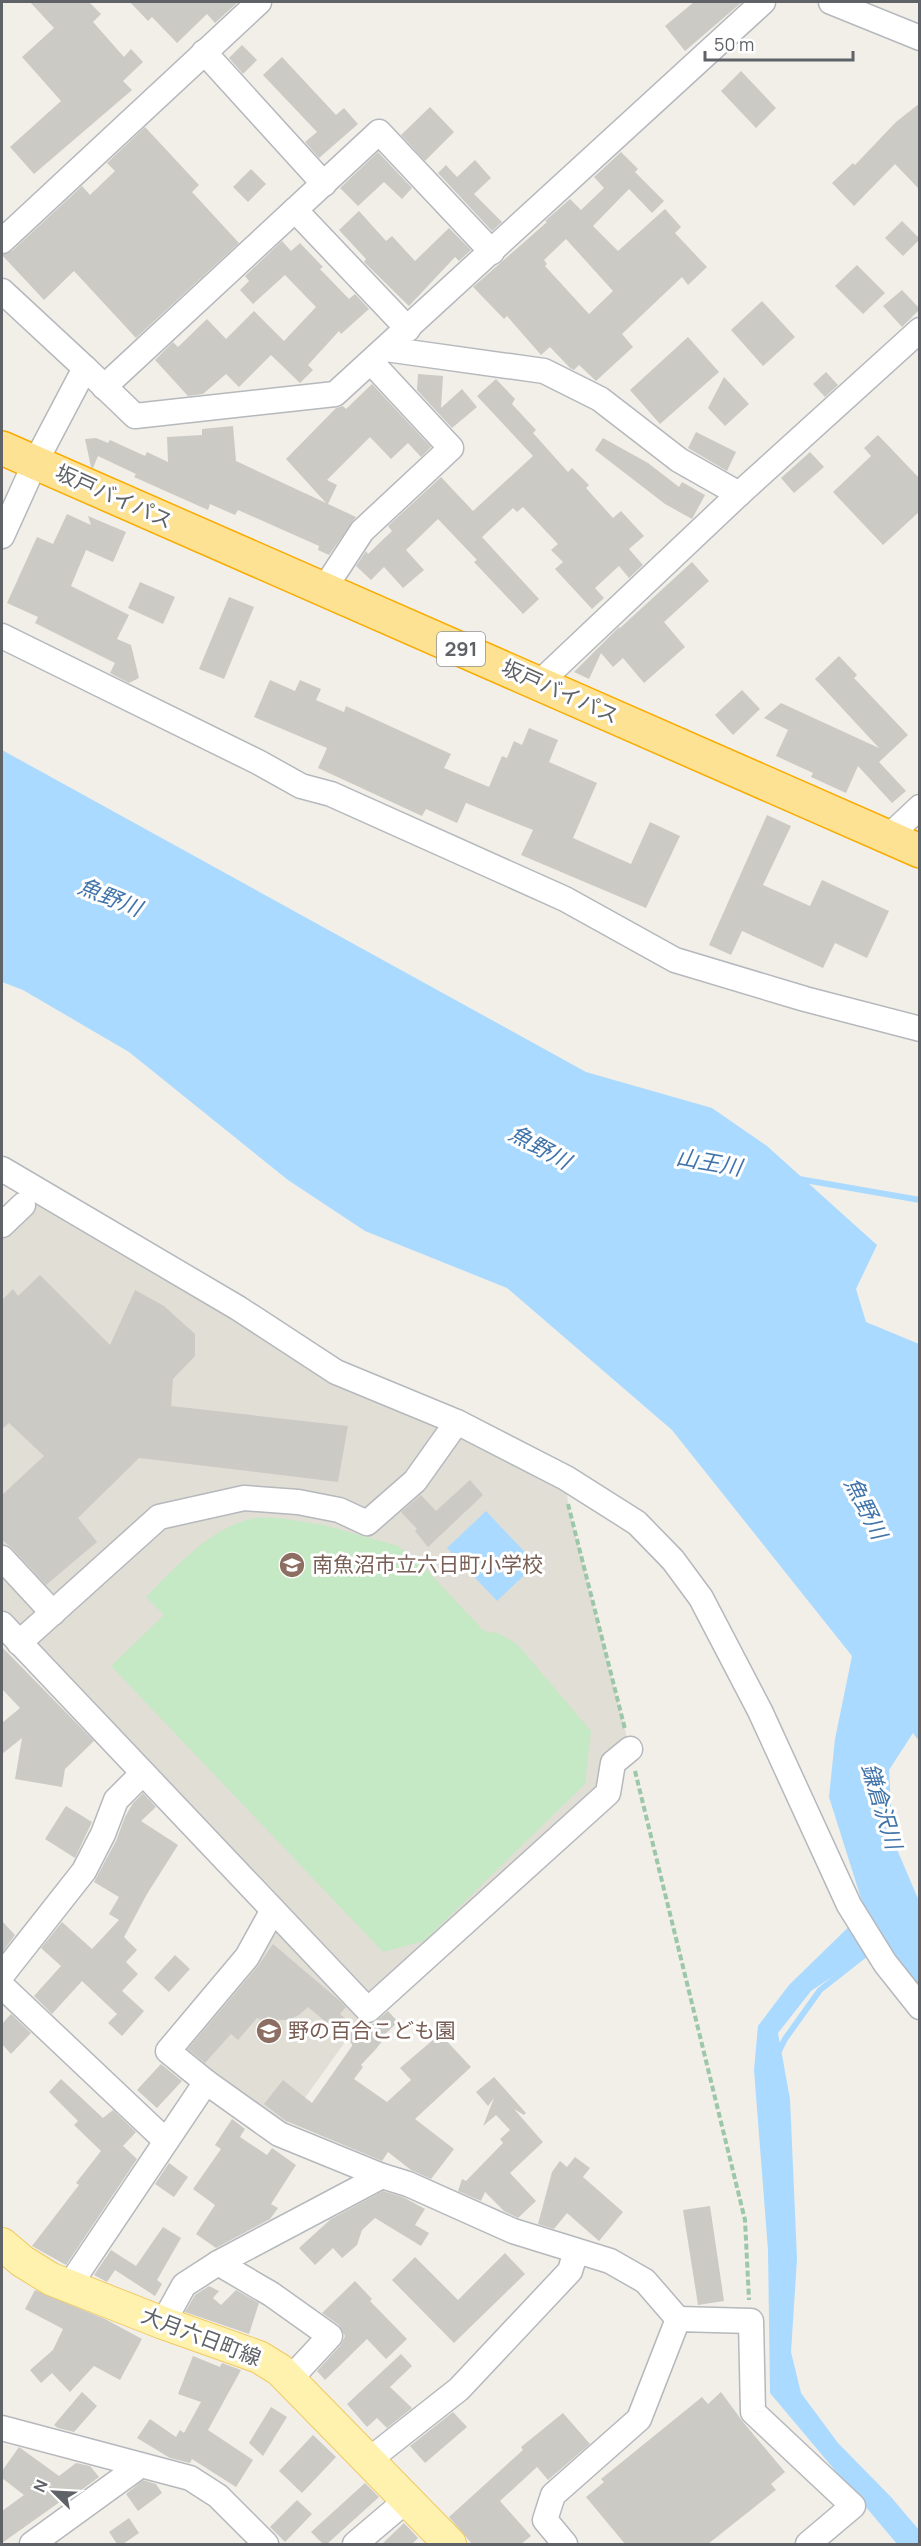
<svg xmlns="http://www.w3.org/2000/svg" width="921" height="2546" font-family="Manrope,'Noto Sans JP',sans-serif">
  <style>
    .education { fill: #e1ded6 }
    .green { fill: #c5e8c5 }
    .water { fill: #aadaff }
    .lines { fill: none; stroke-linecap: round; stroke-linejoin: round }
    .stream { stroke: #aadaff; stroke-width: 6 }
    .building { fill: #cccac5; fill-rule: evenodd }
    .minor-casing { stroke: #b5b8bc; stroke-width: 27 }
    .major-casing { stroke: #f2c960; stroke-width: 34 }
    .highway-casing { stroke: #f9ab00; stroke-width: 36 }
    .path { stroke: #9cc7a9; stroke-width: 4; stroke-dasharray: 6 3; stroke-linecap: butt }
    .minor { stroke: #fff; stroke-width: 24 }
    .major { stroke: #fff2af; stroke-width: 32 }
    .highway { stroke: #fde293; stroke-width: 33 }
    .labels { text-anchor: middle; stroke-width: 6; stroke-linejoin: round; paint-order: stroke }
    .shield { fill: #fff; stroke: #8f9295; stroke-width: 1.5 }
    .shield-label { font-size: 20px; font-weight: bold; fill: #5f6368 }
    .street-label { font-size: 21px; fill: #5f6368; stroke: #fff }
    .education-label { font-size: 21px; fill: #785e54; stroke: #fff; text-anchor: start }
    .water-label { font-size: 22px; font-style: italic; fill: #4174aa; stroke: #fff }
  </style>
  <rect width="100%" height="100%" fill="#f1efe8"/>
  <polygon class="education" points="46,1194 238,1308 566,1478 568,1505 630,1749 608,1793 368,2010 279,2134 168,2051 273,1910 2,1624 2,1225"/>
  <path class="green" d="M279,1518l45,7 74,21 22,17 64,68 16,3 17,10 74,87 -6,53 -161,157 -41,11 -272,-286 53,-51 -18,-18c29,-29 59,-64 100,-77 10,-3 23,-2 33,-2z"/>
  <g class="water">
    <polygon points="2,750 586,1072 712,1108 767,1146 877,1245 856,1289 866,1322 919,1344 919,1741 913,1733 889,1770 893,1840 919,1901 919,1995 885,1941 811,1991 778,2033 790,2099 797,2259 791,2352 801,2393 838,2443 891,2497 919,2530 919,2544 897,2544 770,2393 768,2250 754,2070 758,2026 789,1985 865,1911 829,1797 835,1739 852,1656 672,1430 507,1288 365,1231 288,1180 129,1052 23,990 2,982"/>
    <polygon points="486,1511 536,1564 497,1601 447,1548"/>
  </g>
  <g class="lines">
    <g class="stream">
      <polyline points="799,1179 920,1200"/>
      <polyline points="777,2055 785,2039 820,1990 871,1950"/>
    </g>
  </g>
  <g class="building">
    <polygon points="30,2 89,2 101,14 93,22 124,57 131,49 143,62 123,81 132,90 34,174 10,147 61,101 22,57 54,28"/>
    <polygon points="130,2 238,2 215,23 207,14 177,43 152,17 148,21"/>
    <polygon points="694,2 742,2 685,51 665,26"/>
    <polygon points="242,45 257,60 243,74 229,58"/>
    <polygon points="282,57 336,115 344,108 358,124 319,158 305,142 317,132 263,75"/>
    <polygon points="741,71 776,108 756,128 721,91"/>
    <polygon points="920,103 920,190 895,164 854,206 832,183 853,163 855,165 896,122"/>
    <polygon points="430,107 454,132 425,161 401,135"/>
    <polygon points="145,127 199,185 192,192 239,243 136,338 74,271 44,300 2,255 12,251 82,186 90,195 115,171 107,163"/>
    <polygon points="378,152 412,188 402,199 384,182 358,206 340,188"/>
    <path d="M621,152l17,17 -3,3 29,29 -12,12 -23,-24 -36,37 25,25 47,-42 16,18 -6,6 32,34 -19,18 -6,-8 -60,57 11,13 -37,34 -17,-16 -5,5 -4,-2 -20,-21 -9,8 -34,-39 -3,3 -31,-32 74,-65 -2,-1 25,-22 11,11 23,-22 -10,-11zM566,239l47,52 -24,23 -44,-48 2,-2 -3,-4z"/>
    <polygon points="475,160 491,178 474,194 502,222 492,231 438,173 446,165 457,177"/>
    <polygon points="251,169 266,184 248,202 233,187"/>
    <polygon points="359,211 386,241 392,236 415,261 449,228 471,250 459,261 455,257 409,306 364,262 366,259 339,230"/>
    <polygon points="902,221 920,239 903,256 885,238"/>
    <polygon points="282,241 291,251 300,243 323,267 320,269 349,299 355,294 369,309 341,334 339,331 308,365 313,370 300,383 271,355 239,387 226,374 203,394 188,396 155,360 173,342 178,347 207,319 226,339 254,311 284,341 316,307 285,275 253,304 240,290 249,281 245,276"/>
    <polygon points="857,265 885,293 863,314 835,286"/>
    <polygon points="902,290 920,309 902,327 883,306"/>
    <polygon points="762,301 795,337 763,366 731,330"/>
    <polygon points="688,337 719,372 660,424 630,390"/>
    <polygon points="826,372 838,385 825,397 813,384"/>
    <polygon points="418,374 443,376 441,408 462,389 477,407 452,428 417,390"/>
    <polygon points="724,377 749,404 725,426 708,408"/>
    <polygon points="496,379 515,399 512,404 536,430 533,433 568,472 572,468 589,485 586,488 613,518 621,511 644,536 629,549 643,565 629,578 619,566 595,588 604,598 592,609 555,569 563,562 551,550 558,544 523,507 517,512 513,508 482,537 539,599 523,614 474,562 477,560 438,519 406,550 424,570 403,588 384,567 371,580 356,566 366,551 368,554 392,531 388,526 441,477 473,511 533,456 477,396"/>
    <polygon points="372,384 431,447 421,457 408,443 391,459 370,437 327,480 337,485 328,504 356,517 329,555 318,550 319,546 238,510 235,515 210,504 208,510 134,477 136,474 98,456 93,468 91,467 85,439 96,438 108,443 110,440 145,456 147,452 168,462 167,437 202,435 202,429 233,426 236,461 326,503 286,459 336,408 343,406 346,409"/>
    <polygon points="696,432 736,452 727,471 688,448"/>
    <polygon points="878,435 920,479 920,511 883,545 833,492 871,456 864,448"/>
    <polygon points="603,438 648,463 679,487 682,482 705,495 692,519 665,504 595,450"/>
    <polygon points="810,452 824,467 794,493 781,478"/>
    <polygon points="67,514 91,525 88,516 126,532 113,562 86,550 71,586 129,615 117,639 131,645 139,678 129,683 110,673 115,663 35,623 38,617 7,603 37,537 53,544"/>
    <polygon points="692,562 709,581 664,622 685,647 644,683 623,658 613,667 601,653 589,679 574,672 619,627 620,628"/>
    <polygon points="140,582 175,597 163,624 128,608"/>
    <polygon points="229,597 254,607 224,679 199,669"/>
    <polygon points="839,656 857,675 854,678 908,735 879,762 906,791 892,803 858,766 846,793 811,777 813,773 776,756 788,730 764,718 781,703 879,748 815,679"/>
    <polygon points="270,680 295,691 300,680 321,689 316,700 344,712 346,706 451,754 444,768 489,787 502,756 507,758 514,741 522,745 529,728 558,740 549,762 597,783 573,838 631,864 650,822 680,836 646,908 521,855 533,830 466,803 457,823 426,809 422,816 318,768 327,748 254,717"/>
    <polygon points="742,690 760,709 733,735 715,715"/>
    <polygon points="767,815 791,826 763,885 810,906 822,880 889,911 867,958 835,943 823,968 742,931 731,955 709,945"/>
    <polygon points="40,1275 110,1345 135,1290 164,1306 195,1334 195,1356 173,1379 171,1406 348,1426 338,1482 139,1458 78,1518 97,1542 46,1585 12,1548 2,1540 2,1495 44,1456 9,1423 2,1429 2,1300 13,1289 18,1296"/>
    <polygon points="470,1480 483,1495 428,1547 415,1531 417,1529 401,1512 421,1495 436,1511"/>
    <polygon points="2,1647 94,1741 65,1769 62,1787 15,1779 22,1738 2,1754 2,1723 20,1708 2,1689"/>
    <polygon points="143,1793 156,1807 141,1821 178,1845 147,1894 124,1937 137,1950 126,1962 138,1974 122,1991 144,2011 122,2036 108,2023 117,2014 82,1981 52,2014 34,1996 61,1966 41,1948 62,1922 92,1949 119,1920 109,1914 119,1897 94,1882 116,1841 125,1817 133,1803"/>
    <polygon points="66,1806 92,1822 75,1858 45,1839"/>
    <polygon points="2,1921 15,1935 2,1953"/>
    <polygon points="273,1944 340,2001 346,2007 340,2014 362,2033 388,2011 398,2022 381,2038 383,2040 376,2049 361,2065 363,2067 354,2079 387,2102 411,2080 400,2068 440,2034 471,2067 415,2119 454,2149 431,2179 411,2170 388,2152 382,2161 286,2121 264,2104 283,2080 312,2103 352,2046 352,2044 308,2007 299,2015 288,2020 277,2020 268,2016 264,2021 257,2018 238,2040 231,2034 205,2063 188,2049 258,1966"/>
    <polygon points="175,1955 190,1969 169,1992 154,1978"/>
    <polygon points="11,2014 31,2033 11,2054 2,2044 2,2024"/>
    <polygon points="161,2064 182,2081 157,2108 137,2090"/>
    <polygon points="494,2077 526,2113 524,2115 514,2109 543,2142 510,2173 536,2201 518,2218 504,2211 485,2192 481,2201 458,2191 462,2179 466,2181 503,2143 500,2139 510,2130 496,2115 483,2126 494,2098 488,2106 476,2092"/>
    <polygon points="61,2079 103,2118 113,2110 136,2132 123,2146 137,2159 66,2265 32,2246 79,2185 76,2183 101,2151 74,2125 78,2121 49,2092"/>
    <polygon points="232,2119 245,2129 240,2137 267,2155 272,2148 296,2165 271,2204 278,2208 270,2219 216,2248 196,2234 215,2205 193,2189 221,2149 215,2145"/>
    <polygon points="575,2157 590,2168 583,2177 623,2212 599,2241 567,2213 554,2229 538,2224 552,2172 560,2161 567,2167"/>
    <polygon points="169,2163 188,2177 174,2197 155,2184"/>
    <polygon points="383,2191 403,2197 425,2209 415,2225 429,2233 421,2246 375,2218 362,2230 357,2245 342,2258 333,2248 315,2265 299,2248 331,2219"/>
    <polygon points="710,2206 724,2301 698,2305 683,2210"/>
    <polygon points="163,2227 181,2238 157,2280 162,2284 155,2296 115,2270 107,2282 94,2275 111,2250 136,2266"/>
    <polygon points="505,2253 525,2274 454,2343 392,2280 415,2257 458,2300"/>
    <polygon points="355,2281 372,2299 370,2301 407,2339 386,2359 367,2339 325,2380 317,2371 340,2346 345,2336 339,2325 322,2313"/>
    <polygon points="209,2286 219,2291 213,2298 221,2305 236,2290 259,2303 249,2334 185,2312 195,2295"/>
    <polygon points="35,2290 105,2319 142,2339 120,2380 94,2366 70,2392 52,2373 41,2383 30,2370 53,2350 63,2329 25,2309"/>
    <polygon points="401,2354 412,2366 390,2387 412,2408 387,2428 377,2418 367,2427 347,2404"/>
    <polygon points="193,2356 220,2367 222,2363 241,2370 208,2430 253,2460 236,2487 192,2459 190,2463 170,2458 137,2438 150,2419 176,2437 180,2430 184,2433 201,2402 178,2394"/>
    <polygon points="82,2392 97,2406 74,2432 58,2428 54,2425"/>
    <polygon points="721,2392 743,2422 785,2472 771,2484 776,2490 708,2544 625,2544 586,2497 604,2482 601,2479 702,2397 708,2404"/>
    <polygon points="271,2407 287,2417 263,2456 249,2443"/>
    <polygon points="453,2412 467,2427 425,2463 410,2446"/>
    <polygon points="563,2413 590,2444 548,2480 537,2467 500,2501 531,2536 521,2544 472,2544 449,2517 523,2450 521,2447"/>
    <polygon points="313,2435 336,2457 302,2493 279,2471"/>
    <polygon points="19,2447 59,2476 76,2463 90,2466 99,2477 73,2496 71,2494 2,2543 2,2511 24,2495 2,2478 2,2471"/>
    <polygon points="143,2480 156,2484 162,2493 138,2511 126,2494"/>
    <polygon points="365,2483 379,2497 327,2544 323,2544 311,2532"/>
    <polygon points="297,2500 312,2514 285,2542 270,2527"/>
    <polygon points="129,2518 139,2533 123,2544 117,2544 109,2532"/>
    <polygon points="404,2523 418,2538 412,2544 382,2544"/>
  </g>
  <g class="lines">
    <g class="minor-casing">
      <g id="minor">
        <polyline points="831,2 920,38"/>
        <polyline points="204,52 324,184"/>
        <polyline points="295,210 408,329"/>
        <polyline points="2,241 259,2"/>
        <polyline points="2,291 85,368 35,463 2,536"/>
        <polyline points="386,349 544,371 600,399 679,460 739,494"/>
        <polyline points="85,368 135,416 335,394 763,2"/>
        <polyline points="104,387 379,132 492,252"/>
        <polyline points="324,589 362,531 451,448 371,362"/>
        <polyline points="2,636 258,762 301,786 331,794 565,899 675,960 805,999 920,1029"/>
        <polyline points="539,683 739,494 920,330"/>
        <polyline points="888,837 920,807"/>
        <polyline points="2,1169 238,1308 336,1372 457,1422 566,1478 637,1523 673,1560 701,1598 760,1711 849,1905 885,1963 920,2007"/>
        <polyline points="2,1225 23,1205"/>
        <polyline points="2,1558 53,1613"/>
        <polyline points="2,1624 368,2010 608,1793 613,1763 630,1749"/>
        <polyline points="19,1643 159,1517 244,1498 298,1502 339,1510 367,1523 415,1481 457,1422"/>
        <polyline points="273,1910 247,1957 168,2051 206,2082 279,2134 382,2176"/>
        <polyline points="2,1975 84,1871 103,1834 116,1800 143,1773"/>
        <polyline points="2,1986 166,2141"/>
        <polyline points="218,2263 271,2294 330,2336 290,2379"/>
        <polyline points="69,2286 206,2082"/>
        <polyline points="163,2323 184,2285 218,2263 382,2176 408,2184 513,2231 610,2261 645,2281 678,2319"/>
        <polyline points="2,2428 190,2478 218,2496 266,2544"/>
        <polyline points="369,2460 459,2389 570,2271 576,2251"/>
        <polyline points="32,2544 134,2470 135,2464"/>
        <polyline points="355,2544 408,2499"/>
        <polyline points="565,2544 545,2520 553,2495 639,2419 678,2319 751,2321 753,2412 853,2506 808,2544"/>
      </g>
    </g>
    <g class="major-casing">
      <polyline id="major" points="2,2244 22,2261 51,2279 163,2323 259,2357 280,2370 450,2544"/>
    </g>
    <g class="highway-casing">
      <polyline id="highway" points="2,448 920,851"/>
    </g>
    <g class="path">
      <polyline points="568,1504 625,1729"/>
      <polyline points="635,1771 745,2220 749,2300"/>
    </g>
    <use href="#minor" class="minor"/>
    <use href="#major" class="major"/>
    <use href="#highway" class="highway"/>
  </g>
  <defs>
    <g id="school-disc" transform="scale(1.35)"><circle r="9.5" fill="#8d6e63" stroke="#fff"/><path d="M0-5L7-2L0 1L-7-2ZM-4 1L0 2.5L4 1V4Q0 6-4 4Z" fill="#fff"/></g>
  </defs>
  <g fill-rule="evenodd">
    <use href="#school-disc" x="292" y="1565"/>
    <use href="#school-disc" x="269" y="2031"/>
  </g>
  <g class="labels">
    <rect class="shield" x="437" y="632" width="48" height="34" rx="4.5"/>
    <g class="shield-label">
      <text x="461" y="656">291</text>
    </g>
    <g class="street-label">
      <text transform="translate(114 497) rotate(24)" y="7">坂戸バイパス</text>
      <text transform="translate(560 692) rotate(24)" y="7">坂戸バイパス</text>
      <text transform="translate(201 2337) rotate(21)" y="7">大月六日町線</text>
    </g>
    <g class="education-label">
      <text x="312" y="1572">南魚沼市立六日町小学校</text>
      <text x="288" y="2038">野の百合こども園</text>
    </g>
    <g class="water-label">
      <text transform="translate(110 897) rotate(22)" y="8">魚野川</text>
      <text transform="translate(540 1147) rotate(29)" y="8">魚野川</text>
      <text transform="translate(709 1162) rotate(10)" y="8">山王川</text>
      <text transform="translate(866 1508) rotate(63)" y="8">魚野川</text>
      <text transform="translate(882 1806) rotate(73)" y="8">鎌倉沢川</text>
    </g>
  </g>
  <rect width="921" height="2546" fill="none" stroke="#5f6368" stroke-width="6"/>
  <g transform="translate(54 2492) rotate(294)" stroke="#ffffff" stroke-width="4.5" paint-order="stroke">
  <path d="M0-4.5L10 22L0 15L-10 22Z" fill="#5f6368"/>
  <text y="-9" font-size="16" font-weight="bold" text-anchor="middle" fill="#5f6368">N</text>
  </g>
  <path d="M705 51v9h148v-9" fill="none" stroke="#5f6368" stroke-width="3"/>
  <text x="714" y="51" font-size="18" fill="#5f6368" stroke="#ffffff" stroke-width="4.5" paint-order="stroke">50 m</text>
</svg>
